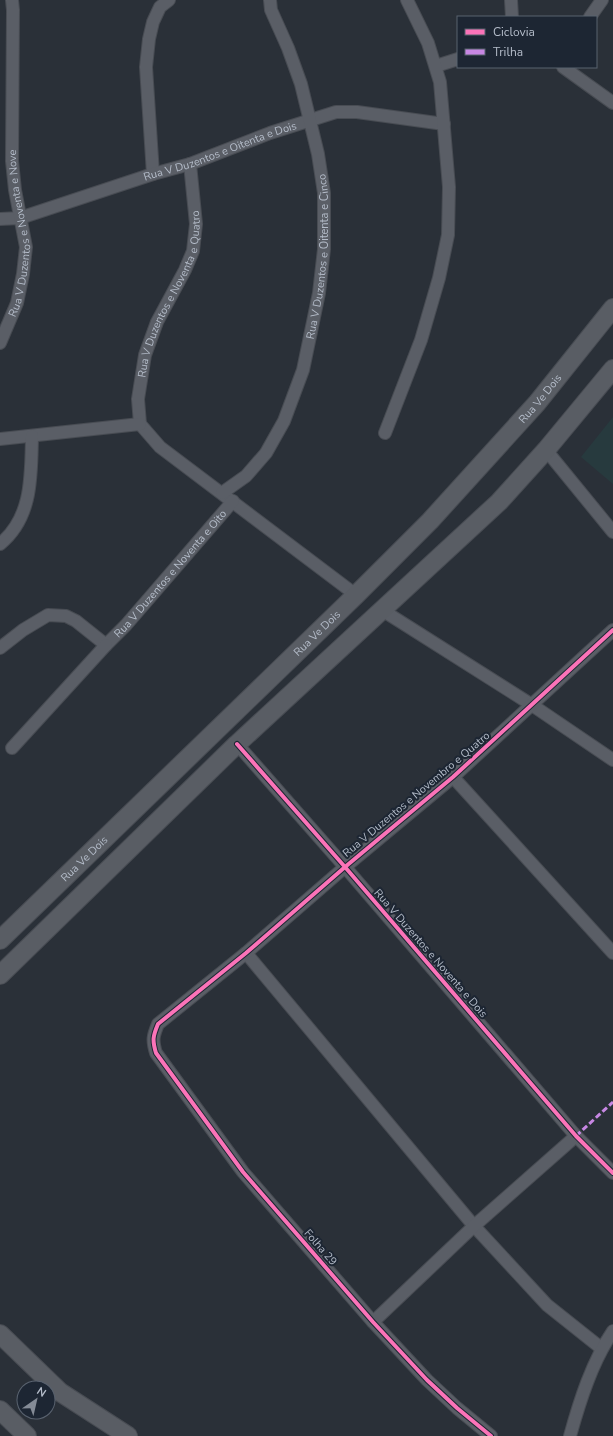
<svg xmlns="http://www.w3.org/2000/svg" width="613" height="1436" font-family="'Nunito Sans',sans-serif">
  <style>
    .green { fill: #273a3e }
    .lines { fill: none; stroke-linecap: round; stroke-linejoin: round }
    .street-casing { stroke: #484c53; stroke-width: 14 }
    .secondary-casing { stroke: #484c53; stroke-width: 20 }
    .street { stroke: #5a5e66; stroke-width: 12 }
    .secondary { stroke: #595d64; stroke-width: 18 }
    .quiet { stroke: #c787e3; stroke-width: 3; stroke-dasharray: 6 3; stroke-linecap: butt }
    .cycleway-casing { stroke: #1d2633; stroke-width: 6 }
    .cycleway { stroke: #fb73b8; stroke-width: 4 }
    .labels { text-anchor: middle; stroke-width: 4; stroke-linejoin: round; paint-order: stroke }
    .street-label { font-size: 11px; fill: #b4bcc9; stroke: #1d2633 }
  </style>
  <rect width="100%" height="100%" fill="#2a3038"/>
  <polygon class="green" points="613,417 613,484 581,457"/>
  <g class="lines">
    <g class="street-casing">
      <g id="street">
        <polyline points="511,0 512,17"/>
        <polyline points="590,17 602,0"/>
        <polyline points="436,66 458,59"/>
        <polyline points="563,67 613,103"/>
        <polyline points="153,174 146,67 149,39 153,22 160,7 169,0"/>
        <path id="s1" d="M0,219l20,-1 133,-44 37,-10 80,-31 66,-21h21l87,12"/>
        <path id="s2" d="M0,343l17,-40 6,-29 3,-27 -11,-57 -3,-29 1,-151 -1,-10"/>
        <polyline points="140,424 160,447 356,595"/>
        <path id="s3" d="M140,424l-2,-25 7,-44 12,-33 28,-52 8,-19 3,-27 -6,-60"/>
        <polyline points="385,433 421,340 439,278 448,235 449,187 440,82 428,43 407,0"/>
        <polyline points="0,439 140,424"/>
        <polyline points="546,450 613,532"/>
        <path id="s4" d="M222,493l24,-17 20,-23 18,-32 19,-51 16,-77 5,-44v-56l-6,-39 -17,-70 -13,-36 -17,-38 -1,-10"/>
        <path d="M0,544c33,-27 31,-69 32,-108"/>
        <polyline points="382,610 532,705 613,760"/>
        <path id="s5" d="M0,648l23,-18 25,-15 18,1 10,5 30,24 20,-20 107,-124"/>
        <polyline points="237,744 345,867 576,1136 613,1173"/>
        <polyline points="12,748 106,645"/>
        <polyline points="453,777 613,953"/>
        <polyline points="246,953 474,1226 547,1305 601,1348"/>
        <polyline points="373,1322 474,1226 576,1136"/>
        <path d="M491,1436l-34,-28 -30,-28 -54,-58 -130,-150 -87,-119c-4,-13 -3,-17 2,-29l88,-71 99,-86 108,-90 160,-147"/>
        <path d="M570,1436c10,-36 22,-74 43,-105"/>
      </g>
    </g>
    <g class="secondary-casing">
      <g id="secondary">
        <path id="s6" d="M0,940l356,-345 74,-74 107,-118 76,-95"/>
        <polyline points="0,975 237,744 499,502 546,450 613,369"/>
        <polyline points="0,1334 60,1392 128,1436"/>
        <polyline points="0,1410 27,1436"/>
      </g>
    </g>
    <use href="#street" class="street"/>
    <use href="#secondary" class="secondary"/>
    <polyline class="quiet" points="576,1136 613,1102"/>
    <g class="cycleway-casing">
      <g id="cycleway">
        <polyline points="237,744 345,867 576,1136 613,1173"/>
        <path d="M491,1436l-34,-28 -30,-28 -54,-58 -130,-150 -87,-119c-4,-13 -3,-17 2,-29l88,-71 99,-86 108,-90 160,-147"/>
      </g>
    </g>
    <use href="#cycleway" class="cycleway"/>
  </g>
  <g class="labels">
    <g class="street-label">
      <text dy="4" stroke="none"><textPath href="#s1" startOffset="231">Rua V Duzentos e Oitenta e Dois</textPath></text>
      <text dy="4" stroke="none"><textPath href="#s2" startOffset="114">Rua V Duzentos e Noventa e Nove</textPath></text>
      <text dy="4" stroke="none"><textPath href="#s4" startOffset="266">Rua V Duzentos e Oitenta e Cinco</textPath></text>
      <text dy="4" stroke="none"><textPath href="#s3" startOffset="136">Rua V Duzentos e Noventa e Quatro</textPath></text>
      <text dy="4" stroke="none"><textPath href="#s6" startOffset="765">Rua Ve Dois</textPath></text>
      <text dy="4" stroke="none"><textPath href="#s5" startOffset="222">Rua V Duzentos e Noventa e Oito</textPath></text>
      <text dy="4" stroke="none"><textPath href="#s6" startOffset="441">Rua Ve Dois</textPath></text>
      <text transform="translate(416 794) rotate(-40)" y="4">Rua V Duzentos e Novembro e Quatro</text>
      <text dy="4" stroke="none"><textPath href="#s6" startOffset="117">Rua Ve Dois</textPath></text>
      <text transform="translate(431 953) rotate(49)" y="4">Rua V Duzentos e Noventa e Dois</text>
      <text transform="translate(321 1247) rotate(49)" y="4">Folha 29</text>
    </g>
  </g>
  <rect x="457" y="16" width="140" height="52" fill="#1d2633" stroke="#59626f"/>
  <rect x="465" y="29" width="20" height="6" fill="#fb73b8" stroke="#59626f"/>
  <text x="493" y="36" font-size="12" fill="#b4bcc9">Ciclovia</text>
  <rect x="465" y="49" width="20" height="6" fill="#c787e3" stroke="#59626f"/>
  <text x="493" y="56" font-size="12" fill="#b4bcc9">Trilha</text>
  <g transform="translate(36 1400) rotate(34)"><circle r="19" fill="#1d2633" stroke="#59626f"/>
  <path d="M0-3L7 15L0 10L-7 15Z" fill="#848b96"/>
  <text y="-6" font-size="11" font-weight="bold" text-anchor="middle" fill="#b4bcc9">N</text>
  </g>
</svg>
